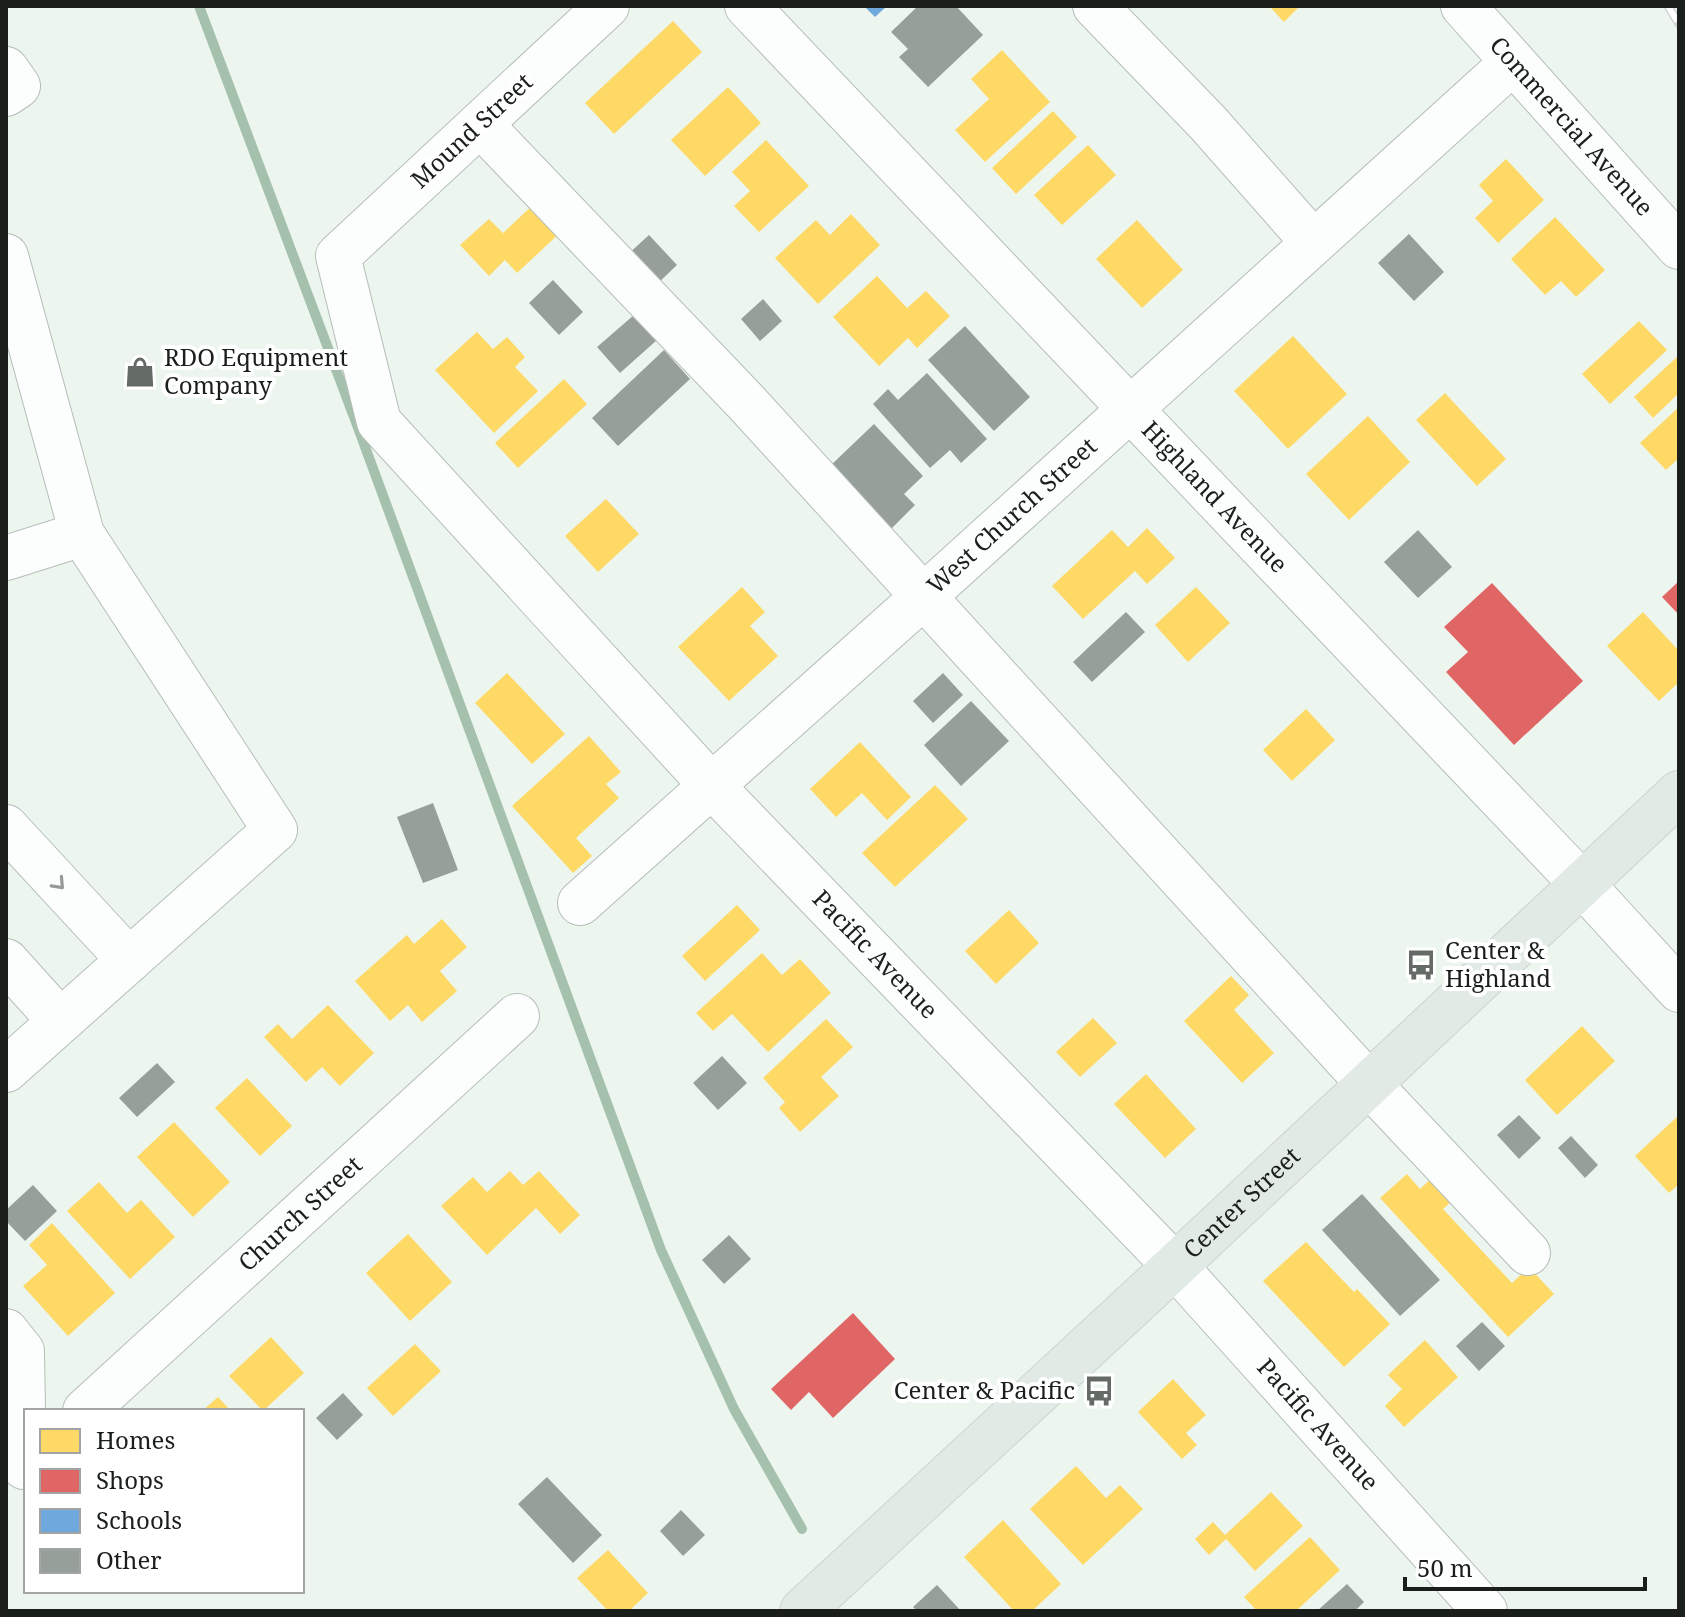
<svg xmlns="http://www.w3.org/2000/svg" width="1685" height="1617" font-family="'Noto Serif',serif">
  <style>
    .homes { fill: #ffd966 }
    .shops { fill: #e06666 }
    .schools { fill: #6fa8dc }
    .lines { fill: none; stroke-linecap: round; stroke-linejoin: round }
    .stream { stroke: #a5c1ad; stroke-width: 10 }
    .building { fill: #979f9a }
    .minor-casing { stroke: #b6bdb8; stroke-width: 46 }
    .major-casing { stroke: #ced3d0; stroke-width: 46 }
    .minor { stroke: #fcfefd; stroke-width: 44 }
    .major { stroke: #e1eae5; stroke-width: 44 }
    .rail-casing { stroke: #d0d3d1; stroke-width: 9 }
    .rail { stroke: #fff; stroke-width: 6; stroke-dasharray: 18; stroke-linecap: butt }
    .oneway { stroke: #969a97 }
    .labels { text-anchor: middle; stroke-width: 8; stroke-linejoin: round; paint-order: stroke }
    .street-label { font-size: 24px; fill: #1a1f1b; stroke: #fff }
    .poi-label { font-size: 24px; fill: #1a1f1b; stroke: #fff; text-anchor: start }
  </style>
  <rect width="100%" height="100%" fill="#ecf6ef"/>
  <g class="homes">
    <polygon points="1269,6 1300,6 1284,22"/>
    <polygon points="673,21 702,52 614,134 585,103"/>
    <polygon points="1002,50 1050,102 985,162 955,130 989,99 971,79"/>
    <polygon points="728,87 761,123 705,176 671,140"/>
    <polygon points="1053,111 1077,137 1016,194 992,168"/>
    <polygon points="766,140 809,186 759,232 734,206 750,191 732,172"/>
    <polygon points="1088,145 1116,175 1062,225 1034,195"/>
    <polygon points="1506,159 1544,200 1498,243 1475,218 1493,201 1479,185"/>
    <polygon points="536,202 562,231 517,273 505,260 489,276 460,245 489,219 503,233"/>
    <polygon points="851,214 880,245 818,304 775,258 816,220 830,235"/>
    <polygon points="1555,217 1605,270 1576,297 1561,281 1545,295 1511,259"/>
    <polygon points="1137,220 1183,270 1142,308 1096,259"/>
    <polygon points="877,276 907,308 926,291 950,316 917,348 908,338 879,366 833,317"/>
    <polygon points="1639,321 1667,350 1610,404 1582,374"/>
    <polygon points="477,332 493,349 507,337 525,357 515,367 538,391 494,433 435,370"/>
    <polygon points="1293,336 1347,394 1288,449 1234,391"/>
    <polygon points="1679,355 1679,393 1653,418 1634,397"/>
    <polygon points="564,379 587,404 518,468 495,443"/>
    <polygon points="1445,393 1506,459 1477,486 1416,420"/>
    <polygon points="1679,407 1679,458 1666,470 1640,443"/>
    <polygon points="1368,416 1410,462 1349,520 1306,474"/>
    <polygon points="606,499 639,534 598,572 565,536"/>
    <polygon points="1147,528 1175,558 1147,584 1135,571 1083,619 1052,586 1112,530 1128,547"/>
    <polygon points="742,587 765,612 750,626 778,656 729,701 678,647"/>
    <polygon points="1196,587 1230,623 1188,662 1155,625"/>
    <polygon points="1643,612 1679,651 1679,682 1659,701 1607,646"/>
    <polygon points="507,673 565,734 532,764 475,703"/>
    <polygon points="1306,709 1335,740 1292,781 1263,750"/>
    <polygon points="589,736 621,772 606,784 619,798 576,838 592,856 573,873 512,806"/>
    <polygon points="860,742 911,797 887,820 862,793 836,817 810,789"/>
    <polygon points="935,785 968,819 895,887 862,853"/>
    <polygon points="737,905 760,930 705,981 682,956"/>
    <polygon points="1009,910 1039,943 996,984 965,951"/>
    <polygon points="442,919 467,947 440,971 457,991 422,1022 408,1005 390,1021 355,981 407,935 414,944"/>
    <polygon points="762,953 782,975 800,959 831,993 768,1052 732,1014 713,1031 696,1013"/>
    <polygon points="1231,976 1249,995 1234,1010 1274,1053 1242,1083 1184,1021"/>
    <polygon points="328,1005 374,1053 340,1086 322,1067 306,1082 264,1037 278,1024 292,1039"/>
    <polygon points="1093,1018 1117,1043 1080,1077 1056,1052"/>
    <polygon points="826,1019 853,1047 821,1077 839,1096 800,1132 779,1108 785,1102 763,1078"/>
    <polygon points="1582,1026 1615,1061 1557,1115 1525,1080"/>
    <polygon points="1146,1074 1196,1129 1165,1158 1114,1104"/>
    <polygon points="247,1078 292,1126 260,1156 215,1108"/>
    <polygon points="1679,1115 1679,1184 1669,1193 1635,1156"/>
    <polygon points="174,1122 230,1182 193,1217 137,1157"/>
    <polygon points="510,1171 523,1185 539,1171 580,1215 560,1234 536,1208 487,1255 441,1206 473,1177 487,1192"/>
    <polygon points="1439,1171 1460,1194 1443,1209 1512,1283 1529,1267 1554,1294 1508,1337 1380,1198 1407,1174 1420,1189"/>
    <polygon points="99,1182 127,1213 141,1200 175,1237 130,1279 67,1211"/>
    <polygon points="52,1223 115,1293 68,1336 23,1286 47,1265 29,1245"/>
    <polygon points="408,1234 452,1282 410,1321 366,1273"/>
    <polygon points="1306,1242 1354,1292 1357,1289 1390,1324 1344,1367 1263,1281"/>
    <polygon points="271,1337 304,1373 263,1411 229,1376"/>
    <polygon points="1425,1340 1458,1377 1404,1427 1385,1406 1402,1389 1388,1375"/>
    <polygon points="415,1344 441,1371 393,1416 367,1388"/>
    <polygon points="1173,1379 1206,1415 1186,1433 1197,1445 1182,1459 1138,1412"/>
    <polygon points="218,1397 231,1411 202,1411"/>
    <polygon points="1076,1466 1106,1498 1120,1485 1143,1509 1083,1565 1030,1509"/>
    <polygon points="1271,1492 1303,1526 1255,1571 1226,1539 1209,1555 1195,1539 1213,1522 1225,1535"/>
    <polygon points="1003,1520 1061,1584 1032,1611 1014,1611 964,1557"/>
    <polygon points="1310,1537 1340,1570 1296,1611 1257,1611 1244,1597"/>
    <polygon points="608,1550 648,1593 629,1611 608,1611 577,1578"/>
  </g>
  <g class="shops">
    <polygon points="1679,581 1679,615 1662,597"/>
    <polygon points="1492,583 1583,681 1514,745 1446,672 1468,652 1444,627"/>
    <polygon points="853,1313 895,1359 833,1418 809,1392 791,1410 771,1389"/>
  </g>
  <polygon class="schools" points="864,6 887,6 875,17"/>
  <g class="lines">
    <polyline class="stream" points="199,6 357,425 661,1250 734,1409 802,1529"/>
  </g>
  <g class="building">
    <polygon points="918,6 956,6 983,35 928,87 899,57 908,49 891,32"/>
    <polygon points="1409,234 1444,272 1414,301 1378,263"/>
    <polygon points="649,235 677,265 654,287 626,256"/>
    <polygon points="553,280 583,312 559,335 529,303"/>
    <polygon points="763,299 782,321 760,341 741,319"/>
    <polygon points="634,315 657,340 620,373 597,347"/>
    <polygon points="965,326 1030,397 994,431 928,360"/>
    <polygon points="664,350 690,379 618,446 592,418"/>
    <polygon points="927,373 987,439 961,463 950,450 930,468 873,404 888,389 898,400"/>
    <polygon points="874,424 923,476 904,494 915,505 890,530 829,467"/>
    <polygon points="1418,530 1452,567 1418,598 1384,562"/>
    <polygon points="1126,612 1145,632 1092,682 1073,662"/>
    <polygon points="943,673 963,695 933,723 913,701"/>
    <polygon points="971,701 1009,741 961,786 924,745"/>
    <polygon points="433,803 458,870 423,883 397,817"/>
    <polygon points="722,1056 747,1083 718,1110 693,1083"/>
    <polygon points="157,1063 175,1082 137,1117 119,1098"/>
    <polygon points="1519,1115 1541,1138 1519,1159 1497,1135"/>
    <polygon points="1571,1136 1598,1165 1585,1178 1558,1148"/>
    <polygon points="33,1185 57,1211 25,1241 6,1221 6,1210"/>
    <polygon points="1362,1194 1440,1280 1400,1316 1322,1230"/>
    <polygon points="729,1235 751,1259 724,1284 702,1260"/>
    <polygon points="1482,1322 1505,1346 1479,1371 1456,1346"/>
    <polygon points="343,1393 363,1415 337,1440 316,1418"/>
    <polygon points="547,1477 602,1535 573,1563 518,1504"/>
    <polygon points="681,1510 705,1535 683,1556 660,1531"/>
    <polygon points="1347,1584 1364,1602 1355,1611 1317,1611"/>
    <polygon points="937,1585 961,1611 917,1611 913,1607"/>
  </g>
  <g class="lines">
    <g class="minor-casing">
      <g id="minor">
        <path id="s1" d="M607,6l-269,250 41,166 332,363 464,481 310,345"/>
        <path id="s2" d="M747,6l835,878 97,106"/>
        <polyline points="1095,6 1208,123 1313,242"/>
        <path id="s3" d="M1463,6l216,241"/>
        <polyline points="6,69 18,86 6,94"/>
        <polyline points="480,124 744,400 1369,1084 1528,1253"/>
        <polyline points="6,256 82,534 6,558"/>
        <polyline points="6,827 129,960"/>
        <path id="s4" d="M580,903l343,-306 590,-535"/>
        <polyline points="6,961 60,1021"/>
        <polyline points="6,1070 275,830 82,534"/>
        <polyline points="6,1331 22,1351 24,1467"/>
        <path id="s5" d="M85,1411l432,-395"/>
      </g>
    </g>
    <g class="major-casing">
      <g id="major">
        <path id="s6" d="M802,1611l373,-345 504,-473"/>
      </g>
    </g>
    <use href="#minor" class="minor"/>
    <use href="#major" class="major"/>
    <g class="rail-casing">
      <polyline id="rail" points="1668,6 1679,24"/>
    </g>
    <use href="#rail" class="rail"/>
  </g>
  <defs><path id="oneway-chevron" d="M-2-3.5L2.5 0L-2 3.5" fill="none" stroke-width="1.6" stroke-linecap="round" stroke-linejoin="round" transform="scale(2)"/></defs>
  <use class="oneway" href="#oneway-chevron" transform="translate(59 884) rotate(47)"/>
  <defs>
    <g id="shop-bare" transform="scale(2.4)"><path d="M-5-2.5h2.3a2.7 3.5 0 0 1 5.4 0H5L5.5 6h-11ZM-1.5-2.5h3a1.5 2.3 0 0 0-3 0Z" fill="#646a65" stroke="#fff" stroke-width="2.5" paint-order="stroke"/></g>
    <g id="bus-bare" transform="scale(2.4)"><path d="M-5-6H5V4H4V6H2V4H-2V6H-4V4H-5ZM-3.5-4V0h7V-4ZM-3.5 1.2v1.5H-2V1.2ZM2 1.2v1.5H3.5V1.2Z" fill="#646a65" stroke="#fff" stroke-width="2.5" paint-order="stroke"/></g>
  </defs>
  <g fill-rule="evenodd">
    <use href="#shop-bare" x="140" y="372"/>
    <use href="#bus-bare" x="1421" y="965"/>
    <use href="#bus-bare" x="1099" y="1391"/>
  </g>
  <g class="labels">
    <g class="street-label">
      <text dy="8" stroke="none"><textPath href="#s3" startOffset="162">Commercial Avenue</textPath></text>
      <text transform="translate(472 131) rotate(-43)" y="8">Mound Street</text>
      <text dy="8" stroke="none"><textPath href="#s2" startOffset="678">Highland Avenue</textPath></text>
      <text dy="8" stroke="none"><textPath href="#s4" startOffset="580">West Church Street</textPath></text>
      <text dy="8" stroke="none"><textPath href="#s1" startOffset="1266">Pacific Avenue</textPath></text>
      <text dy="8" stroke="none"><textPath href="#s6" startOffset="600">Center Street</textPath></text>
      <text dy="8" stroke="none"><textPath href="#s5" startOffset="292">Church Street</textPath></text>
      <text dy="8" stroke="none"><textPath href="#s1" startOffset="1912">Pacific Avenue</textPath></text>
    </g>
    <g class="poi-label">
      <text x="164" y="366">RDO Equipment<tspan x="164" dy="28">Company</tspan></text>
      <text x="1445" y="959">Center &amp;<tspan x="1445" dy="28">Highland</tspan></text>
      <text x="1075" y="1399" text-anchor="end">Center &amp; Pacific</text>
    </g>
  </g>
  <rect width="1685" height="1617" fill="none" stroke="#1a1f1b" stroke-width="16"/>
  <rect x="24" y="1409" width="280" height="184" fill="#ffffff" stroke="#a3a5a4" stroke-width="2"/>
  <rect x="40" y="1429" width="40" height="24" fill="#ffd966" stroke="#a3a5a4" stroke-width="2"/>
  <text x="96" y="1449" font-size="24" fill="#1a1f1b">Homes</text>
  <rect x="40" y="1469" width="40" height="24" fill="#e06666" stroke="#a3a5a4" stroke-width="2"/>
  <text x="96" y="1489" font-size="24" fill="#1a1f1b">Shops</text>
  <rect x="40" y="1509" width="40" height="24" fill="#6fa8dc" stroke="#a3a5a4" stroke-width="2"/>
  <text x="96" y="1529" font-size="24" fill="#1a1f1b">Schools</text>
  <rect x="40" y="1549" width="40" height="24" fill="#979f9a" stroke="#a3a5a4" stroke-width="2"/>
  <text x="96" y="1569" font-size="24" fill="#1a1f1b">Other</text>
  <path d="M1405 1577v12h240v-12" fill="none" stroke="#1a1f1b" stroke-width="4"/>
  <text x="1417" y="1577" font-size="24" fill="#1a1f1b" stroke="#ffffff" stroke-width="6" paint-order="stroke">50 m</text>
</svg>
